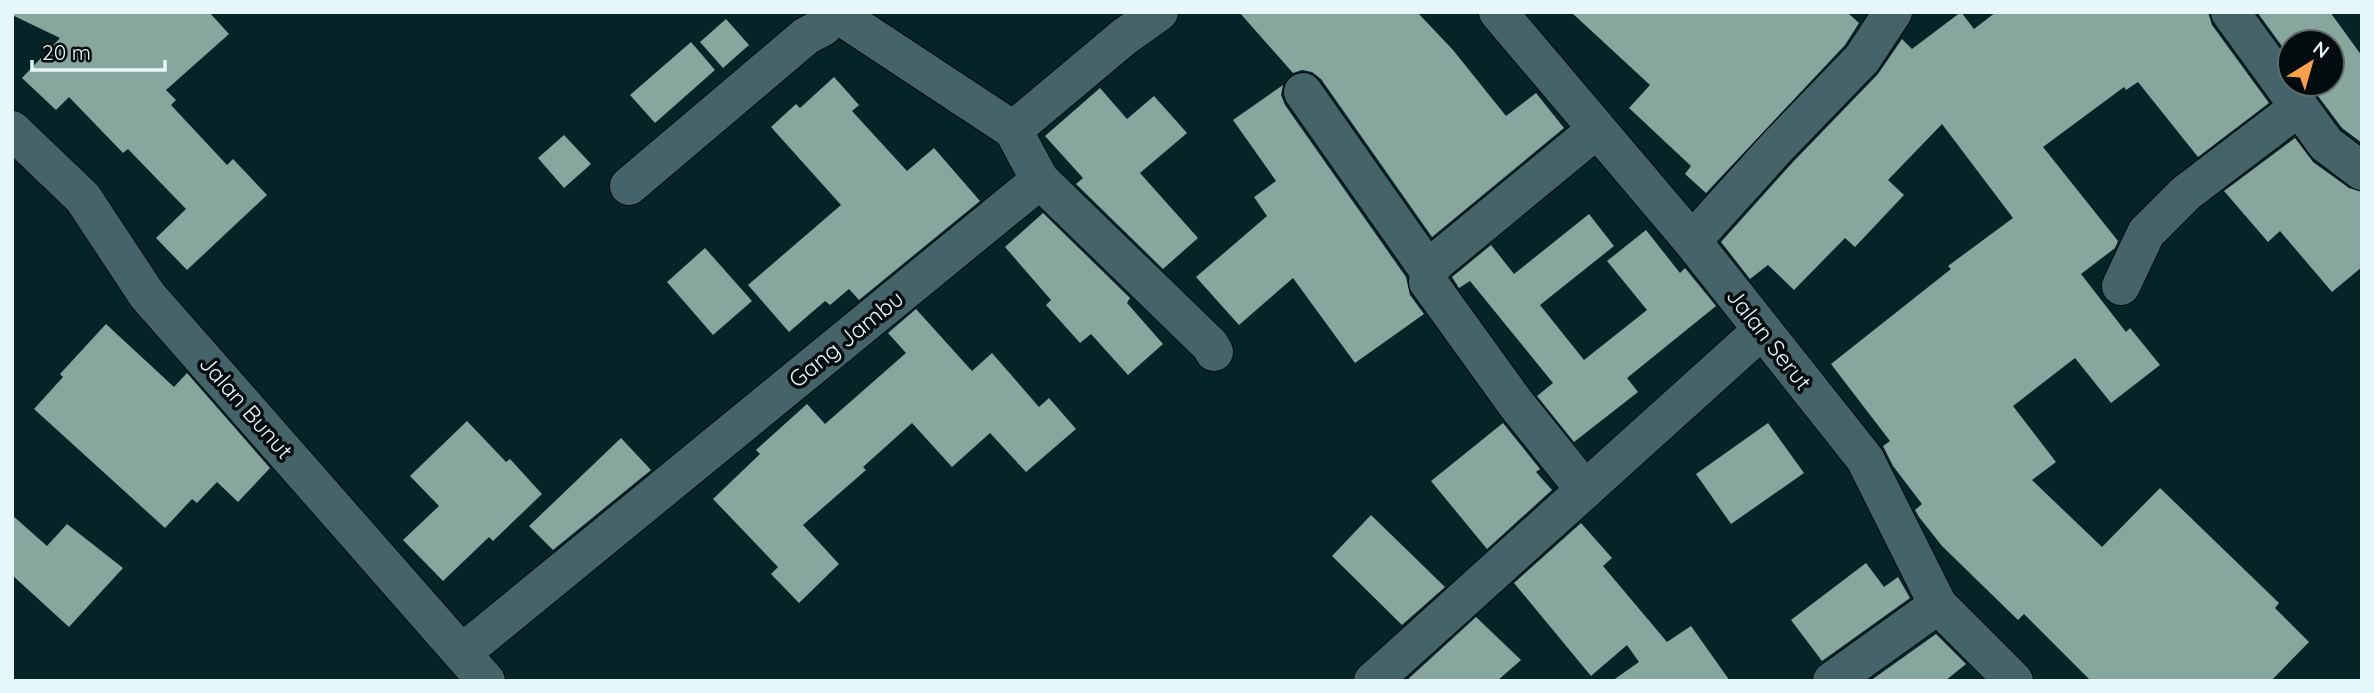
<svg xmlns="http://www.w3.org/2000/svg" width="2374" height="693" font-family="Quicksand,sans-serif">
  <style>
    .building { fill: #87a69e }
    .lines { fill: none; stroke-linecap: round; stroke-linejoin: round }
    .street-casing { stroke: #000c0f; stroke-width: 40 }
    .street { stroke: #456469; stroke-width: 38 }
    .labels { text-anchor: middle; stroke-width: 7; stroke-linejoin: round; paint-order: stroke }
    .street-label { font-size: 23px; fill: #e6f7f9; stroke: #020b0d }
  </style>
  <rect width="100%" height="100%" fill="#042428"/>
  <g class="building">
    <polygon points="12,12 209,12 229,34 166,90 176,100 171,105 227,165 233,159 267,195 187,270 156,238 186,209 128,149 123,153 69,97 56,110 22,78 60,38 12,15"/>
    <polygon points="1239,12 1417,12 1453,50 1506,116 1536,93 1564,128 1432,237 1321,79 1312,72 1302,70 1293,73"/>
    <polygon points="1571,12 1847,12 1859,23 1845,45 1706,193 1685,174 1691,166 1629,108 1650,85"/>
    <polygon points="1961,12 1974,29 1996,12 2208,12 2212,25 2269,103 2198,157 2138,82 2126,90 2124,87 2043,147 2118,241 2115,248 2081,274 2126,332 2130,328 2160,365 2111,403 2075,358 2013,406 2056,462 2032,480 2102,547 2160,488 2279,603 2275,608 2309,642 2271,681 2091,681 2024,614 2018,620 1942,546 1919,517 1915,510 1922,504 1893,466 1883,446 1890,441 1831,364 1951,269 1948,266 2013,218 1942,124 1888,180 1904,195 1855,247 1845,238 1794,290 1768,265 1750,279 1721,242 1792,163 1878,74 1902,39 1912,49"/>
    <polygon points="2257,12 2330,12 2362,56 2362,143 2342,128 2309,84 2332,84 2332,42 2290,42 2290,57"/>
    <polygon points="726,19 749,45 723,68 700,42"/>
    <polygon points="691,42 715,70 655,123 630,95"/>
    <polygon points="834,77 859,105 852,111 907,171 934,148 980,201 859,300 849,289 830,305 825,301 789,332 748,285 841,205 771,127 796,104 800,108"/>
    <polygon points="1283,85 1281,95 1285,105 1406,277 1410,295 1424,314 1355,363 1293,278 1239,325 1196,277 1267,216 1254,197 1276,181 1233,120"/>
    <polygon points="1100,88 1127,119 1154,96 1187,133 1140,173 1198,238 1163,269 1076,184 1083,178 1045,136"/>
    <polygon points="564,135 591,164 564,188 538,158"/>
    <polygon points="2295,138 2313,162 2349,188 2362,192 2362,267 2332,292 2280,231 2268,242 2224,191"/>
    <polygon points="1043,213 1130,298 1127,303 1163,344 1128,375 1091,334 1080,343 1046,305 1051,300 1005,247"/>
    <polygon points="1589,214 1614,246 1540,305 1584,360 1647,310 1607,261 1646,230 1680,273 1685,268 1716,306 1627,378 1638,392 1574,442 1537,396 1553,383 1470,281 1459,288 1452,277 1491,245 1514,274"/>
    <polygon points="705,248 752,301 713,335 667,282"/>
    <polygon points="916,309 972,371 992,353 1039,407 1049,398 1076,429 1026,472 990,433 952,467 912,423 863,467 866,470 803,525 839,564 799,603 771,574 778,567 713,499 760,454 756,450 807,404 825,424 906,353 888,333"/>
    <polygon points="106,324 174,387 187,373 270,468 238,502 217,482 197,503 192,499 165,528 34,409 63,377 60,374"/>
    <polygon points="467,421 506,462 510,459 542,494 493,541 489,537 443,581 403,540 439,506 410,476"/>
    <polygon points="1503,423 1540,469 1536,472 1552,490 1487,549 1431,481"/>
    <polygon points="1768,423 1804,473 1731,524 1696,474"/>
    <polygon points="621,438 651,470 553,550 529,526"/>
    <polygon points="12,515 47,546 67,524 123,568 69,627 12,575"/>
    <polygon points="1371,515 1445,587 1402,625 1332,556"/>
    <polygon points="1581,523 1612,558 1603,566 1667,642 1691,626 1730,681 1612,681 1639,662 1627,645 1591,676 1514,583"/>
    <polygon points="1866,563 1884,587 1898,577 1910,598 1822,661 1791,620"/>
    <polygon points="1476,617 1521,660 1497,681 1406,681"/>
    <polygon points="1936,634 1966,664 1945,681 1870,681"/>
  </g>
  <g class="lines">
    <g class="street-casing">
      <g id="street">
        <polyline points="1498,12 1692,241 1865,459 1938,605 2014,681"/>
        <polyline points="2230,12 2326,144 2362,171"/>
        <polyline points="1303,92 1429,271"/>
        <polyline points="12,130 83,198 147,295 486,681"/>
        <polyline points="1013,130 1124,37 1159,12"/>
        <polyline points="629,186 806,36 823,27 834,12 1013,130 1040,180 1210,345 1214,352"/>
        <polyline points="1692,241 1776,148 1862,59 1893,12"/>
        <polyline points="2121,286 2146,233 2186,193 2299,107"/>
        <polyline points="1585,490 1516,404 1428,282 1429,271 1436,262 1596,130"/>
        <polyline points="462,653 1040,180"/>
        <polyline points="1373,681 1762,330"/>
        <polyline points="1832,681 1938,605"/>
      </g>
    </g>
    <use href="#street" class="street"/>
  </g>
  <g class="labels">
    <g class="street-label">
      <text transform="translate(846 339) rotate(-39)" y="8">Gang Jambu</text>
      <text transform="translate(1769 339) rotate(52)" y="8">Jalan Serut</text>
      <text transform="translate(246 407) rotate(49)" y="8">Jalan Bunut</text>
    </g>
  </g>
  <rect width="2374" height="693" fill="none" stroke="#e6f7f9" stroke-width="28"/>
  <g transform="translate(2311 63) rotate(37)"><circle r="33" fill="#020b0d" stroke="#5d696b" stroke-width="2"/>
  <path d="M0-5L12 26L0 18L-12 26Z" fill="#f9a04c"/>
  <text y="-10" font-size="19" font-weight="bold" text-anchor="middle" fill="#e6f7f9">N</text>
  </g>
  <path d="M32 60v10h133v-10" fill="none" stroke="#e6f7f9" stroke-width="3.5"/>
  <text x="42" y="60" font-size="21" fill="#e6f7f9" stroke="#020b0d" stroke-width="5" paint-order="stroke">20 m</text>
</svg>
